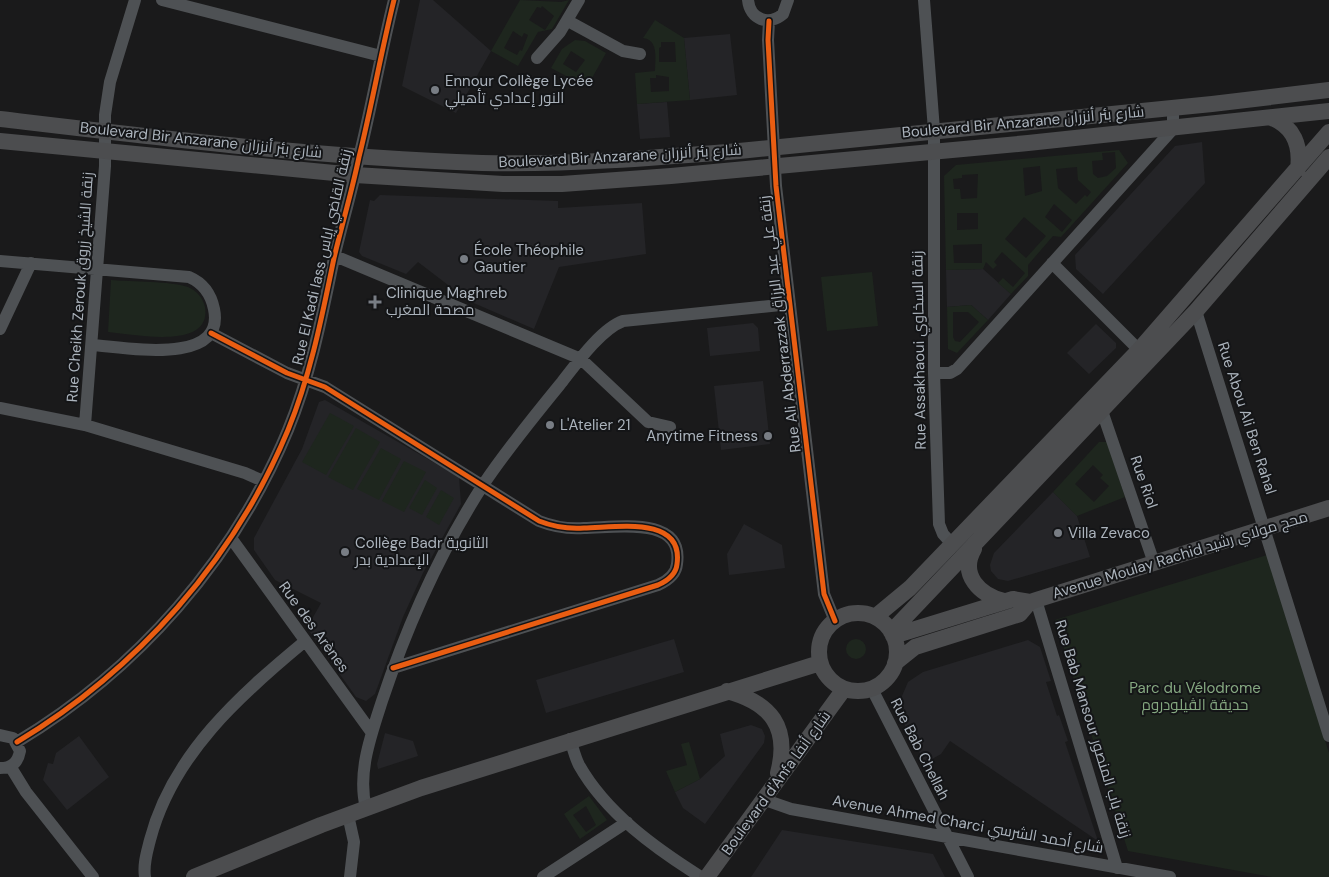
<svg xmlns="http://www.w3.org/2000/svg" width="1329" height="877" viewBox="0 0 1329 877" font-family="'DM Sans',Cairo,sans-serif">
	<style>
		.built { fill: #242427 }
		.green { fill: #1e261e; fill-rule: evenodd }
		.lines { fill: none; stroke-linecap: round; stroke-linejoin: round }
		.minor { stroke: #4e5154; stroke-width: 12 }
		.major { stroke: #4c4d4f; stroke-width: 16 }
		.cycleway-casing { stroke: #141517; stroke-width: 8 }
		.cycleway { stroke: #e95d12; stroke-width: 5 }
		.poi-dot { fill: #787d84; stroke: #141517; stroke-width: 2 }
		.labels { text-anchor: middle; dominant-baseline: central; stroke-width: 4; stroke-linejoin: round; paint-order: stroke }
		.poi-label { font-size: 15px; fill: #abb3bc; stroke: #141517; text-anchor: start }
		.street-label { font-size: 15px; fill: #abb3bc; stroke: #141517 }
		.park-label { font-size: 15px; fill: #85a881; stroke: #141517 }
	</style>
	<rect width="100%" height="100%" fill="#1a1a1b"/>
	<path class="built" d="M420 0H433L491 51 456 113 402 86Z
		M730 34 737 95 690 100 684 38Z
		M667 102 670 137 640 139 637 104Z
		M1202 142 1205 183 1103 294 1076 269 1075 255 1175 146Z
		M380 195 558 201V208L642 203 646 254 559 267 534 329 469 301 418 262 406 274 362 256 359 252 370 200 374 201Z
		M983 269 1011 294 988 320 971 305 947 307 946 270Z
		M753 323 758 328 760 351 710 356 707 328Z
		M1096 324 1116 343V348L1089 374 1067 353Z
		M763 381 770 444 721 450 714 386Z
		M325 400 459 477 461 504 423 573 403 617 375 694 366 701 356 697 307 628 321 603 275 580 254 550V538L302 449 319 402Z
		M1053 492 1077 516 1090 557 1008 581 998 579 991 571 990 565 994 553Z
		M744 524 782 545 785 568 729 575 727 554Z
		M674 639 684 672 546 713 536 680Z
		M1028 640 1040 647 1051 681 1046 682 1057 716 1059 715 1068 741 1065 742 1098 841 950 741 941 754 925 763 903 722 902 696 908 682 923 672Z
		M751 725 762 729 765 736 764 743 705 824 683 808 675 792 700 779 725 756 720 734Z
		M385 733 413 741 418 756 378 769 377 764Z
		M79 736 109 777 67 810 43 780 48 763 53 764 56 753Z
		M782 830 933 854 945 877H751Z"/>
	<path class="green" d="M520 0 561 2 569 0 552 29 538 32 518 66 491 51ZM542 6 554 16 545 30 529 20 537 7 541 8ZM513 31 522 37 524 33 528 35 522 51 520 50 517 55 504 48Z
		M655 20 684 38 690 100 637 104 635 73 655 71C655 59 659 40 643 38ZM661 42H675L676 62H659V48L661 47ZM656 75 669 77V91L651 92 650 78H656Z
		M575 40 585 41 606 53 587 87 551 68 562 49ZM571 51 585 60 576 72 563 64Z
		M1119 150 1128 163 1061 237 1053 236 1028 265V276L1011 294 998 283 1003 278 1013 287 1025 273 1002 252 994 262 997 265 993 269 986 262 983 269 946 270 944 176 956 165ZM1115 152 1116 168 1107 176 1098 178 1093 174 1092 161 1103 160 1102 153ZM1040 166 1042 191 1025 196 1023 168ZM1077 167 1078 180 1091 192 1087 197 1085 195 1076 204 1058 188 1056 169ZM978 174 977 198 961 199 960 189H954L953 179 962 178V175ZM1054 204 1072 220 1062 232 1045 217ZM957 213H978V229L957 230ZM1024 217 1046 236 1026 258 1005 239ZM982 244V263H954L953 245Z
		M872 272 878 326 827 331 821 277Z
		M111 280C132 282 170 281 188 287 197 291 203 298 205 307 212 351 133 334 108 332Z
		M971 305 988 320 957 353 948 349 947 307ZM953 312H968L979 322 960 342 955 341 953 337Z
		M330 413 354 426 326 475 302 462Z
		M356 428 380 442 353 490 328 477Z
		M1099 442H1107L1125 497 1077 516 1053 492ZM1093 465 1103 475 1100 478 1109 486 1094 502 1075 484Z
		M381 448 401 459 379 500 357 489Z
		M404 461 426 472 404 512 382 501Z
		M425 480 437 488 422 515 409 508Z
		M441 490 454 498 439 525 426 517Z
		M1267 555 1329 753V877H1272L1128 851 1055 620Z
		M846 649a10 10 0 1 1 20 0a10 10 0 1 1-20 0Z
		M689 742 700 779 675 792 666 771 687 765 681 744Z
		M589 796 607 820 580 839 564 814ZM586 806 596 825 586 832 573 815Z"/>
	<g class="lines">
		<path class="minor" d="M162 0 381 56
			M748 0C750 20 769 26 783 14L788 0
			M924 0 934 130V373L939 524 943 534 952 544
			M568 21 623 51 640 54
			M769 21 768 40 776 186 824 594 835 621
			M537 58 560 32 579 0
			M335 256 581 359 648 422 670 427
			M0 261 189 277C203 283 211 294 214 309 226 367 123 347 92 345
			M1052 263 1139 350
			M1196 311 1329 736
			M0 329 31 263
			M211 333 287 373 325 387 539 521C554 527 569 529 584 528 613 528 684 514 677 564 676 575 667 581 658 585L393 668
			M934 373H950L957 369 1173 129V108
			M0 408 85 425 245 473 263 481
			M1102 411 1154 563
			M85 425 105 166V115L110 82 135 0
			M231 538 372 733
			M1036 600 1117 868
			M872 689 968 877
			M0 735 13 738 20 751C18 762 12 768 0 768
			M570 739C573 748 575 757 579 765 606 813 655 848 701 877
			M17 742C137 670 234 560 288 430 311 374 322 316 334 258 342 224 352 191 359 157 372 105 381 52 394 0
			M10 766 26 792 93 877
			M762 799 791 809 1170 877
			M366 808C357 773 371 735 382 701 407 626 440 552 483 485 507 449 535 415 562 382 576 364 601 329 623 321L790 304
			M348 815 354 842 350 877
			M145 877C143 864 147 852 150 840 172 755 240 695 304 642
			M543 877 627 822"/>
		<path class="major" d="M1272 118C1294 127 1301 146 1298 169
			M0 119C160 138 321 158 482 163 567 165 653 158 739 151L1212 104 1329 90
			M0 141 355 175 503 184H562L671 176 1028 143 1329 111
			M974 549C959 575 980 595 1004 601
			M819 652a39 39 0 1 1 78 0a39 39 0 1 1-78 0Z
			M875 617 910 588 1139 350 1329 132
			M891 632 1196 311 1329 157
			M893 636 1013 599 1030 602 1036 600 1329 508
			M895 663 915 647 1020 614 1030 602
			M727 691C771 703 790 727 778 773
			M194 877 321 825 421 788 820 663
			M707 877 844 689"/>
		<g class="cycleway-casing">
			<path id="cycleway" d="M769 21 768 40 776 186 824 594 835 621
				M211 333 287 373 325 387 539 521C554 527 569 529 584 528 613 528 684 514 677 564 676 575 667 581 658 585L393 668
				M17 742C137 670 234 560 288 430 311 374 322 316 334 258 342 224 352 191 359 157 372 105 381 52 394 0"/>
		</g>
		<use href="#cycleway" class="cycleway"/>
	</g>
	<g class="poi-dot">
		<circle cx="435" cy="90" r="5"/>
		<circle cx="464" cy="259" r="5"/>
		<path d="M372.5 294.5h5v5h5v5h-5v5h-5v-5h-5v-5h5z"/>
		<circle cx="550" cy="425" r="5"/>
		<circle cx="768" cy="436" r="5"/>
		<circle cx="1058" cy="533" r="5"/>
		<circle cx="345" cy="552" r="5"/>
	</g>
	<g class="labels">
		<g class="poi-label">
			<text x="445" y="81">Ennour Collège Lycée<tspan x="445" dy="17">النور إعدادي تأهيلي</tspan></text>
			<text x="474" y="250">École Théophile<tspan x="474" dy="17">Gautier</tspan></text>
			<text x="386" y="293">Clinique Maghreb<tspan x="386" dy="17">مصحة المغرب</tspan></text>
			<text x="560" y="425">L'Atelier 21</text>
			<text x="758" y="436" text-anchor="end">Anytime Fitness</text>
			<text x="1068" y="533">Villa Zevaco</text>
			<text x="355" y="543">Collège Badr الثانوية<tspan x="355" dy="17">الإعدادية بدر</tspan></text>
		</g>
		<g class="street-label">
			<text transform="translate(1023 122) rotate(-5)">Boulevard Bir Anzarane شارع بئر أنزران</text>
			<text transform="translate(201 140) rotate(6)">Boulevard Bir Anzarane شارع بئر أنزران</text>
			<text transform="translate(620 156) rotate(-3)">Boulevard Bir Anzarane شارع بئر أنزران</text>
			<text transform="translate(322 257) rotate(-77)">Rue El Kadi Iass زنقة القاضي إياس</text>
			<text transform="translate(80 287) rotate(-86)">Rue Cheikh Zerouk زنقة الشيخ زروق</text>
			<text transform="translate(780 324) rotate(-97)">Rue Ali Abderrazzak زنقة علي عبد الرزاق</text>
			<text transform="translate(919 350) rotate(-91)">Rue Assakhaoui زنقة السخاوي</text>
			<text transform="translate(1247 418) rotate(72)">Rue Abou Ali Ben Rahal</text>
			<text transform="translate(1144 482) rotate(71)">Rue Riol</text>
			<text transform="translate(1180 555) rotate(-17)">Avenue Moulay Rachid محج مولاي رشيد</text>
			<text transform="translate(314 627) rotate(54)">Rue des Arènes</text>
			<text transform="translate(1093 729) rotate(73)">Rue Bab Mansour زنقة باب المنصور</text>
			<text transform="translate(920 749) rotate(63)">Rue Bab Chellah</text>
			<text transform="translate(776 783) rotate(-54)">Boulevard d'Anfa شارع أنفا</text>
			<text transform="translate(968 824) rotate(10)">Avenue Ahmed Charci شارع أحمد الشرسي</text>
		</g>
		<g class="park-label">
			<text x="1195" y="688">Parc du Vélodrome<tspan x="1195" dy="17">حديقة الڤيلودروم</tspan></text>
		</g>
	</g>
</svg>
